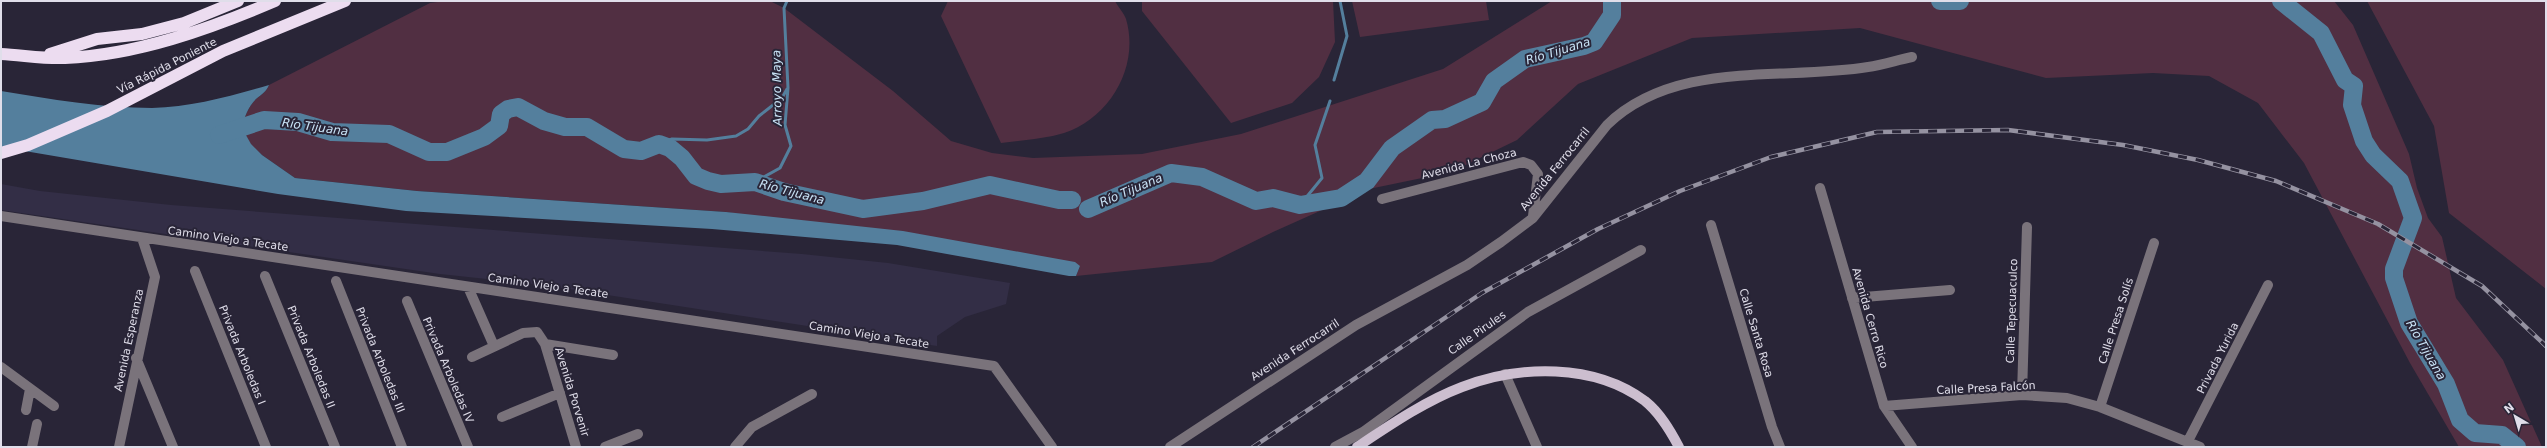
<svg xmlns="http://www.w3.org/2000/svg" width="2547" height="448" viewBox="0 0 2547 448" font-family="'DejaVu Sans',sans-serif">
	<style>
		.built { fill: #332e46 }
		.green { fill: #512f42 }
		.water { fill: #547f9d }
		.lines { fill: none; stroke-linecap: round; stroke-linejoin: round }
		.stream { stroke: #547f9d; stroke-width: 3 }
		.river { stroke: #547f9d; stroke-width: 18 }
		.minor { stroke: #7a737b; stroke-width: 10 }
		.major { stroke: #ccbecf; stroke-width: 10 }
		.highway { stroke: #ecdcf0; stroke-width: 12 }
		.rail-casing { stroke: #9592a1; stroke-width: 4.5 }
		.rail { stroke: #292537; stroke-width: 3; stroke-dasharray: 9; stroke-linecap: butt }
		.labels { text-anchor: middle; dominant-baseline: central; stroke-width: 4; stroke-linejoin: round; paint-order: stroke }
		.street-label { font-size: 11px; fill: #e0deea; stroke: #292537 }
		.water-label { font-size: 12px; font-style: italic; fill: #c9e3f6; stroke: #292537 }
	</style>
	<rect width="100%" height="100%" fill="#292537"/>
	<path class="built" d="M1 184 40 191 171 205 802 254 888 263 1010 283 1006 304 965 317 937 336V346L543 285 440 274 1 210Z"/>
	<path class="green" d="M445 1 772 2 784 8 893 91 951 141 992 153 1033 158 1142 154 1241 134 1443 69 1552 1H2334L2353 25 2409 154 2417 188 2428 218 2442 237 2456 298 2503 360 2542 447H2459L2410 363 2304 163 2258 103 2209 76 2153 73 2046 78 1860 28 1692 38 1578 84 1517 140 1451 172 1369 189 1273 232 1212 262 1076 276 1080 266 726 212 417 191 295 178 262 155 251 145 242 128C244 118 248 107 256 99 262 94 266 92 269 85L430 3Z
		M948 1H1115C1118 7 1124 13 1126 19 1140 66 1110 118 1064 133 1045 139 1022 140 1001 143L941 16Z
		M1142 1H1333L1335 42 1319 77 1292 103 1231 123 1142 11Z
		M1352 1H1486L1489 20 1360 37Z
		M2367 1H2546V289L2449 213 2434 126Z"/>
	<path class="water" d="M269 85C266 92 262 94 256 99 248 107 244 118 242 128L251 144 262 155 295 178 417 191 726 212 903 231 1075 262 1080 266 1076 276H1069L897 245 712 229 406 211 278 194 1 147V91C50 99 102 108 152 108 192 107 231 96 269 85Z"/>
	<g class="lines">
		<path class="stream" d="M1334 80 1347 36 1340 1
			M659 144 672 139 707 140 736 136 748 129 759 116 782 98 787 89
			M755 182 780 168 791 146 785 125 788 88 784 8 787 1
			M1300 205 1322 178 1315 145 1330 101"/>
		<path class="river" d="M1940 1H1960
			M2281 1 2321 33 2345 80 2354 86 2352 105 2364 141 2373 155 2400 181 2413 218 2394 269V278L2409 323 2446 384 2460 420 2475 433 2502 435 2517 447
			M219 135 264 120 298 122 332 132 389 134 429 152H447L484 137 499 126 501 114 508 109 518 107 544 121 565 127H587L624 149 641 151 659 144 670 148 682 158 696 176 708 181 721 184 755 182 784 192 863 209 923 201 990 185 1059 200H1072
			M1088 209 1171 173 1202 177 1256 201 1273 198 1300 205 1341 198 1367 181 1392 148 1432 120 1445 119 1482 102 1494 81 1525 59 1584 46 1594 42 1612 15V1"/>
		<path class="minor" d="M1820 188 1884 406 1912 447
			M1382 199 1523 162 1531 165 1538 174 1533 216
			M1 216 994 366 1052 447
			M1711 225 1772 427 1780 447
			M195 271 266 447
			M265 276 335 447
			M336 281 402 447
			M468 287 494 346
			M1852 298 1950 290
			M407 301 468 447
			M545 344 613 355
			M472 357 523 333 537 332 545 344 576 447
			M136 358 173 447
			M1 367 54 406
			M1505 374 1537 447
			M2022 395 2027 227
			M1884 406 2022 395 2067 398 2100 407 2200 447
			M2100 407 2154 243
			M26 410 30 389
			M502 417 560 393
			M2188 441 2268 285
			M32 447 37 424
			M119 447 155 277 142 238
			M605 447 638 434
			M735 447 752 427 812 394
			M1170 447 1356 325 1467 265 1501 242 1533 218 1607 125C1675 59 1783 81 1868 67 1883 65 1897 60 1912 57
			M1335 447 1363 432 1528 312 1641 250"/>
		<path class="major" d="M1357 447C1390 425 1425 401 1462 387 1519 365 1594 363 1645 401 1660 413 1670 430 1679 447"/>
		<path class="highway" d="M1 54C22 55 44 59 65 58 137 55 209 29 275 1
			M50 54 97 39 142 34 184 23 238 1
			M1 153 28 145 107 111 223 51 345 1"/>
		<g class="rail-casing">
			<path id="rail" d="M1253 447 1482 293 1598 229 1680 191 1771 157 1877 132 2008 130 2123 145 2198 160 2276 181 2378 224 2482 286 2546 346"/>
		</g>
		<use href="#rail" class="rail"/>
	</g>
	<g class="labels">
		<g class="street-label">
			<text transform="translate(167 66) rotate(-27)">Vía Rápida Poniente</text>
			<text transform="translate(1469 164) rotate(-14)">Avenida La Choza</text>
			<text transform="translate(1555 169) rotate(-51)">Avenida Ferrocarril</text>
			<text transform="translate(228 239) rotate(8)">Camino Viejo a Tecate</text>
			<text transform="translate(548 286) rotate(8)">Camino Viejo a Tecate</text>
			<text transform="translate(2012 311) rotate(-88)">Calle Tepecuaculco</text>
			<text transform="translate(1870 318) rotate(74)">Avenida Cerro Rico</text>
			<text transform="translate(2116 321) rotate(-72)">Calle Presa Solís</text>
			<text transform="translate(1477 333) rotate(-35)">Calle Pirules</text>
			<text transform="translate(1756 333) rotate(73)">Calle Santa Rosa</text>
			<text transform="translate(869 335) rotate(9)">Camino Viejo a Tecate</text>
			<text transform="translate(129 340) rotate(-78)">Avenida Esperanza</text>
			<text transform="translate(1295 350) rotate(-33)">Avenida Ferrocarril</text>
			<text transform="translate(242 355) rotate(68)">Privada Arboledas I</text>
			<text transform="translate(311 357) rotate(68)">Privada Arboledas II</text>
			<text transform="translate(2218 358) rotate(-63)">Privada Yurida</text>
			<text transform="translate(380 360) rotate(68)">Privada Arboledas III</text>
			<text transform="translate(448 370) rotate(67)">Privada Arboledas IV</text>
			<text transform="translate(1986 388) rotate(-3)">Calle Presa Falcón</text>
			<text transform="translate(572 392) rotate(73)">Avenida Porvenir</text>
		</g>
		<g class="water-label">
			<text transform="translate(1558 51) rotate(-17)">Río Tijuana</text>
			<text transform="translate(777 88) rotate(-91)">Arroyo Maya</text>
			<text transform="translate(315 127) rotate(8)">Río Tijuana</text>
			<text transform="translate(1131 190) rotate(-23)">Río Tijuana</text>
			<text transform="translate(792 192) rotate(15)">Río Tijuana</text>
			<text transform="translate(2426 350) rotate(60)">Río Tijuana</text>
		</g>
	</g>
	<rect width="2547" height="448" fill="none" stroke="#e0deea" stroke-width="4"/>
	<g transform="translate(2515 416) rotate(322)" stroke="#292537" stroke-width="3" paint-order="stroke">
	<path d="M0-3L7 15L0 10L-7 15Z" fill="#e0deea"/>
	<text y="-6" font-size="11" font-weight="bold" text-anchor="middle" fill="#e0deea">N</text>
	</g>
</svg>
